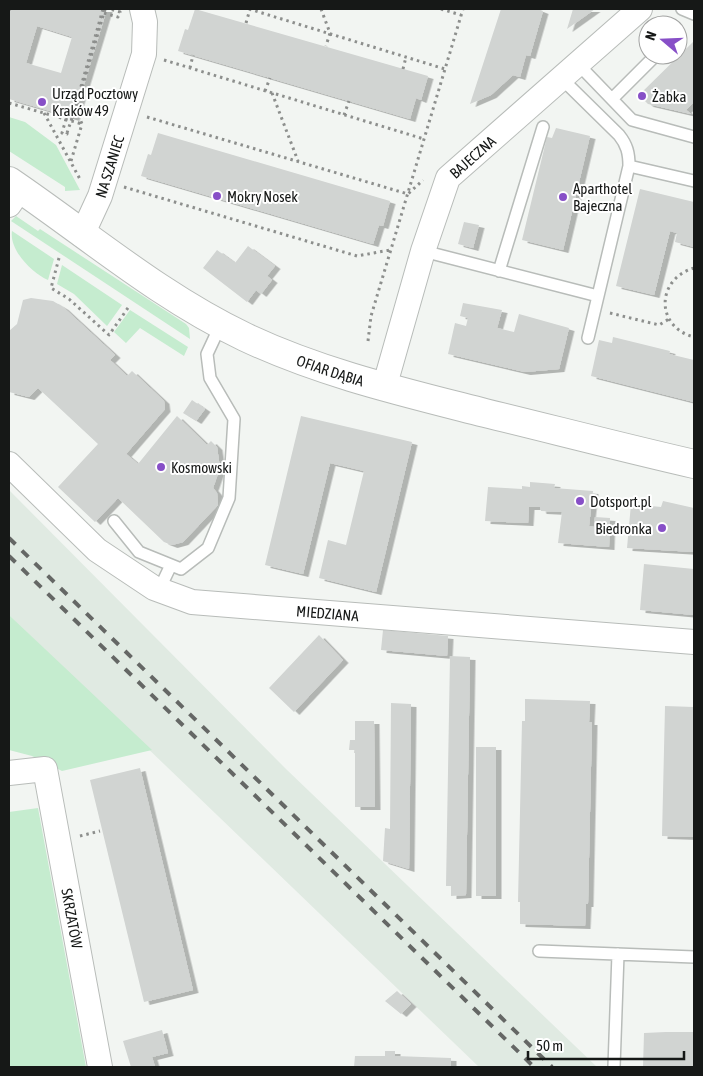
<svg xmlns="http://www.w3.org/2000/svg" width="703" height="1076" viewBox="0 0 703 1076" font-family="'Asap Condensed',sans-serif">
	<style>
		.built { fill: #e0eae2 }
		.green { fill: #c5eccf }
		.building { fill: #d1d4d2; fill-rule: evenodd; filter: url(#shadow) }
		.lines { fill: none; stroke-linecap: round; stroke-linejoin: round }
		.lane-casing { stroke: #b8bcb9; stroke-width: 14 }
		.street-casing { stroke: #b8bcb9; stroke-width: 26 }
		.secondary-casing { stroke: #b8bcb9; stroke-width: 30 }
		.path { stroke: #8d8f8d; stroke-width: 3; stroke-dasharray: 2.5 4; stroke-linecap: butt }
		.lane { stroke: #fff; stroke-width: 11 }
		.street { stroke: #fff; stroke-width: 24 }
		.secondary { stroke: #fff; stroke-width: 28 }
		.rail { stroke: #656765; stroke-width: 4; stroke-dasharray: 9 9; stroke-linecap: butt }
		.path-bridge { stroke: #8d8f8d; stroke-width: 3; stroke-dasharray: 2.5 4; stroke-linecap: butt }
		.poi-dot { fill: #874fc7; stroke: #fff; stroke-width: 2 }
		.labels { text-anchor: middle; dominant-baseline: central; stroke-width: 4; stroke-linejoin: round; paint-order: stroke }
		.poi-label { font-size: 15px; fill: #161817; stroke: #fff; text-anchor: start }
		.street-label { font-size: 15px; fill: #161817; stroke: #fff }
	</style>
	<defs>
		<filter id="shadow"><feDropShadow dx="5.5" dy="3" stdDeviation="0" flood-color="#0004"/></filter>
	</defs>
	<rect width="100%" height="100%" fill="#f2f5f2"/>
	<path class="built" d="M9 490 286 769 597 1067H479L9 615Z"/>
	<path class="green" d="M9 117 25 122 56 145 80 190 65 191V187L9 151Z
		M16 216 38 231 40 229 186 324 189 328 190 339 11 221Z
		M12 231 54 259 48 280C32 273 9 250 12 231Z
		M62 265 122 305 107 326 74 294 57 284Z
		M130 310 188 347 184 356 140 328 126 343 114 332Z
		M9 615 152 750 62 771 32 756 9 750Z
		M38 808 86 1067H9V812Z"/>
	<path class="building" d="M9 9H107L74 118 9 99ZM37 26 72 37 61 73 26 63Z
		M195 9 428 76 421 100 416 98 410 119 178 51 185 29 188 30Z
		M501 9H538L543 11 530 56 526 55 520 77 513 75 491 95 470 104Z
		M573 9H595L567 29Z
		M694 41V102L686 110 691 114 648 104 639 95Z
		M556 128 590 136 563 250 522 240 547 137 552 138Z
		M158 133 390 201 383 226 379 225 373 244 141 176 148 154 151 155Z
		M640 189 694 202V247L675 242 677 233 670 231 654 295 616 286Z
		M464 222 479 225 473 248 458 244Z
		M248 246 275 266 267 276 272 280 261 294 256 290 247 302 203 268 217 250 235 263Z
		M31 298 53 301 63 307 115 355 110 360 127 376 132 371 164 401 165 409 126 454 138 464 177 416 207 445 211 441 217 447 220 468 213 488 217 493 218 505 183 542 172 545 164 542 118 498 95 522 58 487 98 444 38 388 29 397 9 392V331L17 324 23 300Z
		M463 303 502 310 497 328 514 332 519 314 569 328 559 369 525 372 448 354 455 323 466 326 468 318 460 316Z
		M613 337 670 351 669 354 694 360V402L591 376 599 340 612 343Z
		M192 400 205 409 196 421 183 413Z
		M301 416 412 442 376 592 319 578 328 540 346 545 364 471 330 463 303 574 265 565Z
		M530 482 555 484 554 488 593 491 589 526 594 527 595 517 610 518 609 547 558 543 562 512 541 511 540 507H529L528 523 485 521 488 487 522 489V486L530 487Z
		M663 501 694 508V552L627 548 631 504 661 507Z
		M644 564 694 569V615L640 610Z
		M383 630 448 636 447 656 381 650Z
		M319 635 343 660 294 712 269 688Z
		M450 656 470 657 466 895 451 896V886H446Z
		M525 699 590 701 589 722H592L588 904H586L585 926 520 924V902H518L522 721H525Z
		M391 703 411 704 409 869 383 861 385 828 390 829Z
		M665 706 694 707V837L662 836Z
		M355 721H374L375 807H355V750H349L350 740H355Z
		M476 747H496V896H476Z
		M140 768 193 990 144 1002 90 780Z
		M397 991 411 1004 401 1014 385 1001Z
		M162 1030 168 1053 152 1057 155 1067H131L123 1041Z
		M666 1032H694V1067H643L644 1033Z
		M385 1051H395V1056L451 1058V1067H354L355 1056H385Z"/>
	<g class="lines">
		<g class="lane-casing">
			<path id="lane" d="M682 9 694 14
				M577 63 632 120 694 137
				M561 78 619 135C627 145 629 153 629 166L588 338
				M612 99 656 55
				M629 166 694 181
				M423 251 598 296
				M499 271 543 127
				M114 521 139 552 181 569 208 548 229 498 234 419 210 378 207 354 221 324
				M159 590 171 565
				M539 951 694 957
				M614 1067 618 954"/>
		</g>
		<g class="street-casing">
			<g id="street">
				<path d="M9 205 20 189"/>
				<path id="s1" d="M82 235 100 196 144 54 145 22 142 9"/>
				<path id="s2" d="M384 388 423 251 448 178 640 9"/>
				<path id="s3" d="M9 464 97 550 154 588 192 602 694 642"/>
				<path id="s4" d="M9 773 45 769 100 1067"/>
			</g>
		</g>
		<g class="secondary-casing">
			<g id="secondary">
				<path id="s5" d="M9 181C87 234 159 296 245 337 321 373 403 392 485 413 555 430 624 448 694 464"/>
			</g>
		</g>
		<path class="path" d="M249 9 445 69
			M321 9 330 33 326 46
			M441 9 461 15
			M9 11V9
			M104 13 118 17 120 12 110 9
			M246 23 250 9
			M164 60 424 139
			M190 68 193 55
			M403 69 406 57
			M265 91 270 78
			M272 93 298 161
			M9 103 82 124
			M44 113 81 181
			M344 115 349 101
			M147 117 408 194 423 180
			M72 118 103 9
			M66 119 62 133 67 134V133
			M71 161 82 124 76 109 105 9
			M124 187 357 256 390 250
			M59 258 51 288 69 299 109 335 130 305
			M694 268C656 279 655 327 694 337
			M610 313 659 325 669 319
			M368 341 371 316 463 9
			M80 836 100 831"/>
		<use href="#lane" class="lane"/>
		<use href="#street" class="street"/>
		<use href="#secondary" class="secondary"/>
		<path class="rail" d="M9 538 552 1067
			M9 556 534 1067"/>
		<path class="path-bridge" d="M67 133 72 118"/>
	</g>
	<g class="poi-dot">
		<circle cx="642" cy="96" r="5"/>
		<circle cx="42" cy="102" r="5"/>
		<circle cx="217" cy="196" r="5"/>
		<circle cx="563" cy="197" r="5"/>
		<circle cx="161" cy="467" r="5"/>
		<circle cx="580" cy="501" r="5"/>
		<circle cx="662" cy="528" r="5"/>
	</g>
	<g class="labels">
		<g class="poi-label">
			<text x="52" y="93">Urząd Pocztowy<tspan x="52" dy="17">Kraków 49</tspan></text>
			<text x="652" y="96">Żabka</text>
			<text x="573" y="188">Aparthotel<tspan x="573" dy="17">Bajeczna</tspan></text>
			<text x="227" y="196">Mokry Nosek</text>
			<text x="171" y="467">Kosmowski</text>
			<text x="590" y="501">Dotsport.pl</text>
			<text x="652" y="528" text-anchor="end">Biedronka</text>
		</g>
		<g class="street-label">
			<text stroke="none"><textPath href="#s2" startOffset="252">BAJECZNA</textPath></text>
			<text stroke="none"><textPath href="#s1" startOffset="74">NA SZANIEC</textPath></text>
			<text stroke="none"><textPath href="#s5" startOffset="375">OFIAR DĄBIA</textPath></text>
			<text stroke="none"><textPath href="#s3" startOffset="368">MIEDZIANA</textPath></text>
			<text stroke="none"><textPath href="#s4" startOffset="188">SKRZATÓW</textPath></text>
		</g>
	</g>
	<rect width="703" height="1076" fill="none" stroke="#161817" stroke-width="20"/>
	<g transform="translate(663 40) rotate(289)"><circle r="24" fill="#ffffff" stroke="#a2a3a2"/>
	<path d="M0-4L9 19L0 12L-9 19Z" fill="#874fc7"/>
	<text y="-8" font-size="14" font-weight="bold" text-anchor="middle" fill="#161817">N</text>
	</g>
	<path d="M528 1051v8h156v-8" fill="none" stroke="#161817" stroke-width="2.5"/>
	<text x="536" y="1051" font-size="15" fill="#161817" stroke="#ffffff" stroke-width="4" paint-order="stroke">50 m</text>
</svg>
